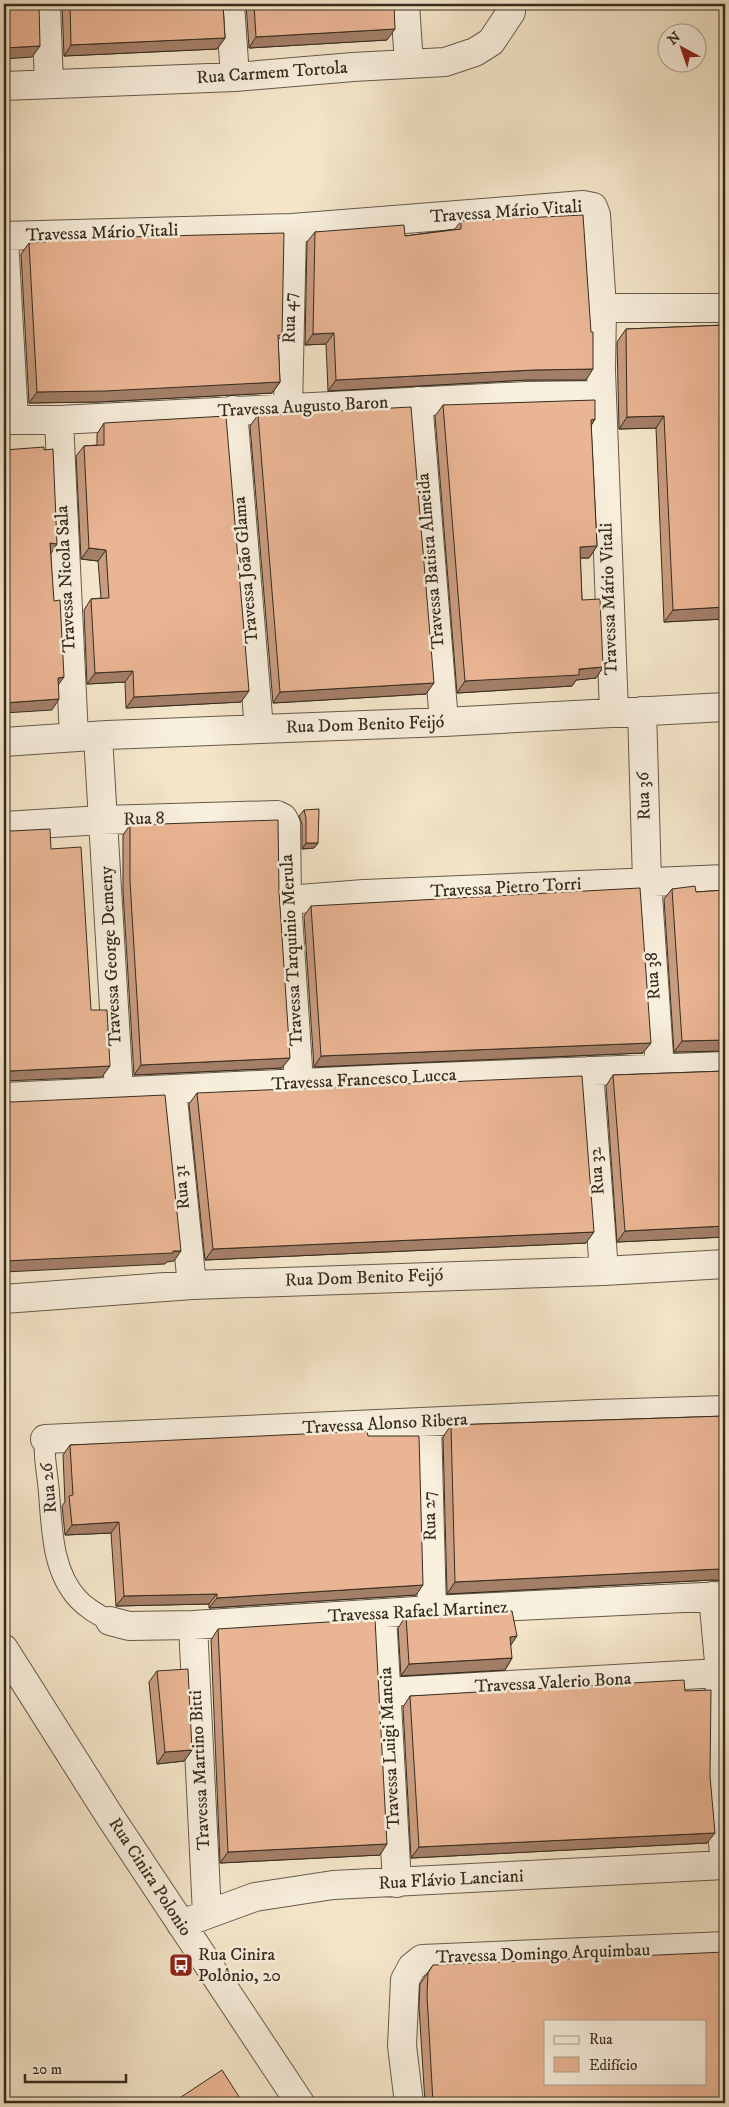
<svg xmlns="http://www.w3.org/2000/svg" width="729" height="2107" viewBox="0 0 729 2107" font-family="'IM FELL DW Pica',serif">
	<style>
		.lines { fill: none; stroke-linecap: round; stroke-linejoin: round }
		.service-casing { stroke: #665a4a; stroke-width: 22 }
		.minor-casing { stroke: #665a4a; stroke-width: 30 }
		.service { stroke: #f8efdd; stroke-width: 20 }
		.minor { stroke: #f8efdd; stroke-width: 28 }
		.wall { fill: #c99c7f; stroke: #362c1f }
		.shaded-wall { fill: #a47f68; stroke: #362c1f }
		.building { fill: #eab594; stroke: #362c1f; fill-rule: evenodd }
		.labels { text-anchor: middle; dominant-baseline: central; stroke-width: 5; stroke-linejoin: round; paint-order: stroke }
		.street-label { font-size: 18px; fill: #362c1f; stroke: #f8efdd }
		.poi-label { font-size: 18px; fill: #362c1f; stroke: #f8efdd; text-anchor: start }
	</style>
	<rect width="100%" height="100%" fill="#f5e6ca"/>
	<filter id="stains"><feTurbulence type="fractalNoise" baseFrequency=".004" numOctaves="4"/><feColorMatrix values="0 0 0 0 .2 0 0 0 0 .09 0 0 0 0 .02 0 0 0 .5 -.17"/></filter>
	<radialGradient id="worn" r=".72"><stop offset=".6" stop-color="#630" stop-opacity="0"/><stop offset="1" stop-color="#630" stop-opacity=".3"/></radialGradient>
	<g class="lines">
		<g class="service-casing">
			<path id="service" d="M45 1439C43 1456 48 1476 49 1493 52 1529 52 1571 78 1599 87 1609 99 1615 110 1621"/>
		</g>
		<g class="minor-casing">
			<path id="minor" d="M46 4 49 84
				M230 4 235 77
				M405 4 409 64
				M4 86 235 77 353 67 445 62 475 52 491 42 511 12V4
				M4 236 292 228 583 205 593 207 596 215 602 308 601 371 614 712
				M4 238 14 419
				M602 308H725
				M418 401 444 722
				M288 408 292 228
				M233 410 259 729
				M4 420H59L527 396 602 395
				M59 420 74 737
				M642 711 647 881 660 1070
				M98 736 119 1092
				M4 742 107 735 444 722 725 707
				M4 826 102 820 277 815 283 818 286 824 287 900 299 1083
				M287 900 364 894 725 879
				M589 1071 604 1271
				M172 1089 192 1285
				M4 1097 385 1079 725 1066
				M4 1299 192 1285 604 1271 725 1264
				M427 1422 432 1610
				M45 1439 598 1414 725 1410
				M713 1596 720 1673 718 1787 725 1865
				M382 1614 397 1883
				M110 1621 129 1626 193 1625 432 1610 725 1596
				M193 1625 207 1914
				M4 1649 109 1815 300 2103
				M387 1692 720 1673
				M181 1924 255 1897 333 1885 725 1865
				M409 2103 402 2046 405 1980 412 1967 422 1959 725 1946"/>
		</g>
		<use href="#service" class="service"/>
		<use href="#minor" class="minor"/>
	</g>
	<path class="wall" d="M62 4H223L225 38 217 49 64 56Z
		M246 4H394L387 40 249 48Z
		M461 221 586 380H527L328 391 326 344 305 345 307 242 315 232 405 236 455 229Z
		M47 239 282 335 278 340 280 382 272 393 97 402 29 403 21 254 29 243 44 242Z
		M725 325V619L664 622 656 428 619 429 617 342 626 329Z
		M443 405 595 419 591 425 597 546 589 558H580L582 600 603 667 596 678 576 680 572 686 457 693 435 416Z
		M258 415 426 694 273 703 250 426Z
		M104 423 241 702 126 708 125 682 87 684 84 610 91 599 101 598 98 561 81 559 76 456 84 446 97 445V434Z
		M304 810 318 843 314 848 302 849V824L299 816Z
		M130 825 279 891 282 1068 134 1075 123 891V835Z
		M672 889 696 892 725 890V1051L674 1052 664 899Z
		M311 906 643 1053 314 1067 304 916Z
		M725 1071V1237L617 1242 606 1086 613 1075Z
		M197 1093 586 1243 205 1260 189 1104Z
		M725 1416V1581L712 1580 447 1594 443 1437 451 1425Z
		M368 1436 416 1595 209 1608V1604L116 1606 111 1533 65 1535 62 1506 65 1502 63 1455 70 1445Z
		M406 1616 512 1658 505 1670 401 1676 398 1628Z
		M218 1629 380 1855 220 1863 211 1640Z
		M157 1671 192 1750 184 1761 157 1764 149 1682Z
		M685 1691 707 1843 411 1858 403 1707 410 1696Z
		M433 1965 725 2103H425L419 2006 420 1984Z"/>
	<path class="shaded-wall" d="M395 29 387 40 249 48 256 37Z
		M225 38 217 49 64 56 71 45Z
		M40 46 32 57 4 59V48Z
		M334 333 326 344 305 345 313 334Z
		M593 369 586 380H527L328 391 336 380 534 370Z
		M280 382 272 393 97 402 29 403 37 392Z
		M664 416 656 428 619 429 627 417Z
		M595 419 588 431 591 420Z
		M50 543 57 544 50 555Z
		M597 546 589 558H572L580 547Z
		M89 548 106 550 98 561 81 559Z
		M725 607V619L664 622 673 610Z
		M603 667 596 678 576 680 572 686 457 693 465 681Z
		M133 671 125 682 87 684 95 673Z
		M64 677 56 688 58 678Z
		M434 683 426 694 273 703 280 692Z
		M249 691 241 702 126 708 134 697Z
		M59 699 52 710 4 713V703Z
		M306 843H318L314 848 302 849Z
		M725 1040V1051L674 1052 682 1041Z
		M651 1043 643 1053 314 1067 321 1056Z
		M290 1058 282 1068 134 1075 141 1065Z
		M110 1066 102 1077 4 1081V1073L10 1071Z
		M725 1226V1237L617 1242 625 1231Z
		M594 1232 586 1243 205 1260 213 1249Z
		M181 1251 174 1261 167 1262 165 1264 4 1272V1261Z
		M119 1522 111 1533 65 1535 72 1525Z
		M720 1569 725 1570V1581L712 1580 447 1594 455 1582Z
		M423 1585 416 1595 209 1608 217 1598Z
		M217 1594 209 1604 116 1606 124 1596Z
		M517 1636 509 1648 510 1637Z
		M512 1658 505 1670 401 1676 409 1664Z
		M192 1750 184 1761 157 1764 165 1752Z
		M715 1833 707 1843 411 1858 419 1847Z
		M387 1844 380 1855 220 1863 228 1852Z"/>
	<path class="building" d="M4 4H39L40 46 4 48Z
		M70 4H223L225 38 71 45Z
		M254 4H394L395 29 256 37Z
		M583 215 591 332H593V369L534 370 336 380 334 333 313 334 315 232 404 225 405 236 461 229V221Z
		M284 233 282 335H278L280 382 105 391 37 392 29 243 46 242 47 239Z
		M725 325V607L673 610 664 416 627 417 626 329Z
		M4 366 5 393H4Z
		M595 400V419L591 420 597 546 580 547 582 600 600 599 603 667 579 669V675L465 681 443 405Z
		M411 407 434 683 280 692 258 415Z
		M226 416 249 691 134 697 133 671 95 673 91 599 109 598 106 550 89 548 84 446 104 445V423Z
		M44 447V450L53 449 57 544 50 543 54 601 60 600 64 677 58 678 59 699 4 703V450Z
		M319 809 318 843H306V818L304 810Z
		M278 820 279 891 290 1058 141 1065 130 881V825Z
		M4 829 12 831 50 829 51 849 81 847 91 1010H107L110 1066 10 1071 4 1073Z
		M695 886 696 892 725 890V1040L682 1041 672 889Z
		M640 888 651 1043 321 1056 311 906Z
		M725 1071V1226L625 1231 613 1075Z
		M582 1076 594 1232 213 1249 197 1093Z
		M165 1095 181 1251H173V1253L4 1261V1100L12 1102Z
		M725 1416V1570L720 1569 455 1582 451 1425Z
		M367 1431 368 1436H419L423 1585 217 1598V1594L124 1596 119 1522 72 1525 69 1496 73 1495 70 1445Z
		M512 1611 517 1636 510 1637 512 1658 409 1664 406 1616Z
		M375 1619 387 1844 228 1852 218 1629Z
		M188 1669 192 1750 165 1752 157 1671Z
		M684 1680 685 1691 711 1690 710 1776 715 1833 419 1847 410 1696Z
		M725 1952V2103H433L427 1995 428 1973 433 1965ZM545 2021H705V2083H545Z
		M222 2070 243 2103H172Z"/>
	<defs>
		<g id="bus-square" transform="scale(1.25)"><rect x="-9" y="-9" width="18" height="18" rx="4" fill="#8f2418" stroke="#f8efdd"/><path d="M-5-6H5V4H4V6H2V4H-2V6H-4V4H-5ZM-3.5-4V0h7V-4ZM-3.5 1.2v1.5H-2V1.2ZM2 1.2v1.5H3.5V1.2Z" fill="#fff"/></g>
	</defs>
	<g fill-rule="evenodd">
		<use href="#bus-square" x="181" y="1965"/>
	</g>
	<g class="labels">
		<g class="street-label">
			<text transform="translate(272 73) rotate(-4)">Rua Carmem Tortola</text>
			<text transform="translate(506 212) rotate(-4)">Travessa Mário Vitali</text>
			<text transform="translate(102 233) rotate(-2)">Travessa Mário Vitali</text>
			<text transform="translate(290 318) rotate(-89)">Rua 47</text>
			<text transform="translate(303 407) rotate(-3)">Travessa Augusto Baron</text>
			<text transform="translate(431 561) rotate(-95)">Travessa Batista Almeida</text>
			<text transform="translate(246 570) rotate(-95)">Travessa João Glama</text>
			<text transform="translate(66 579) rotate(-93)">Travessa Nicola Sala</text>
			<text transform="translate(609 599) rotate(-92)">Travessa Mário Vitali</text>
			<text transform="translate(365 725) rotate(-2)">Rua Dom Benito Feijó</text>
			<text transform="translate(644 796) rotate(-92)">Rua 36</text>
			<text transform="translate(144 819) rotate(-2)">Rua 8</text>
			<text transform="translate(506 888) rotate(-3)">Travessa Pietro Torri</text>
			<text transform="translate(292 950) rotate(-93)">Travessa Tarquinio Merula</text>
			<text transform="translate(111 956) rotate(-93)">Travessa George Demeny</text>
			<text transform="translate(653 976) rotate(-94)">Rua 38</text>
			<text transform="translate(364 1080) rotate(-3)">Travessa Francesco Lucca</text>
			<text transform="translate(597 1171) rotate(-94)">Rua 32</text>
			<text transform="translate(182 1187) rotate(-96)">Rua 31</text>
			<text transform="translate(364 1278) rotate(-2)">Rua Dom Benito Feijó</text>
			<text transform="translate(385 1424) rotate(-3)">Travessa Alonso Ribera</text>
			<text transform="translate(49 1488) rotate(-95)">Rua 26</text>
			<text transform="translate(430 1516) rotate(-92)">Rua 27</text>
			<text transform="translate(418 1612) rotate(-3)">Travessa Rafael Martinez</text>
			<text transform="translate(553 1683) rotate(-3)">Travessa Valerio Bona</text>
			<text transform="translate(390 1748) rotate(-93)">Travessa Luigi Mancia</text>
			<text transform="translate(200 1770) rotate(-93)">Travessa Martino Bitti</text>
			<text transform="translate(150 1877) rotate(57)">Rua Cinira Polonio</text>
			<text transform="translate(451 1880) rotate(-3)">Rua Flávio Lanciani</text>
			<text transform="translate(543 1954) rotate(-2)">Travessa Domingo Arquimbau</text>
		</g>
		<g class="poi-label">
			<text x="198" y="1955">Rua Cinira<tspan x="198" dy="21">Polônio, 20</tspan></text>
		</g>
	</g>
	<rect width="729" height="2107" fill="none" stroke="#f5e6ca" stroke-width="20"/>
	<rect x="5" y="5" width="719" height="2097" fill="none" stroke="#362c1f" stroke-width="2.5"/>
	<rect x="10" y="10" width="709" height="2087" fill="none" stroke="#362c1f"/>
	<rect x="544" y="2020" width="162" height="65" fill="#f8efdd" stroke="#aaa191"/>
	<rect x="554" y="2036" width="25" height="8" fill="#f8efdd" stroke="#aaa191"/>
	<text x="589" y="2044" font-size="15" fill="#362c1f">Rua</text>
	<rect x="554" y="2057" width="25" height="15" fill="#eab594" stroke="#aaa191"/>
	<text x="589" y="2070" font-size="15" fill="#362c1f">Edifício</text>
	<g transform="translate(682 48) rotate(320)"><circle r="24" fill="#f8efdd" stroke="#aaa191"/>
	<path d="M0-4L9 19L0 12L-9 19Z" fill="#8f2418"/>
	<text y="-8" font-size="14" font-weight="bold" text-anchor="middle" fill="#362c1f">N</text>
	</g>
	<path d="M25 2074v8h101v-8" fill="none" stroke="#362c1f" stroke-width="2.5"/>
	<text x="32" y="2074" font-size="15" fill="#362c1f" stroke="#f8efdd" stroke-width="4" paint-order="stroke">20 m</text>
	<rect width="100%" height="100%" filter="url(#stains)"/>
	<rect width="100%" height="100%" fill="url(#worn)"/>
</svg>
